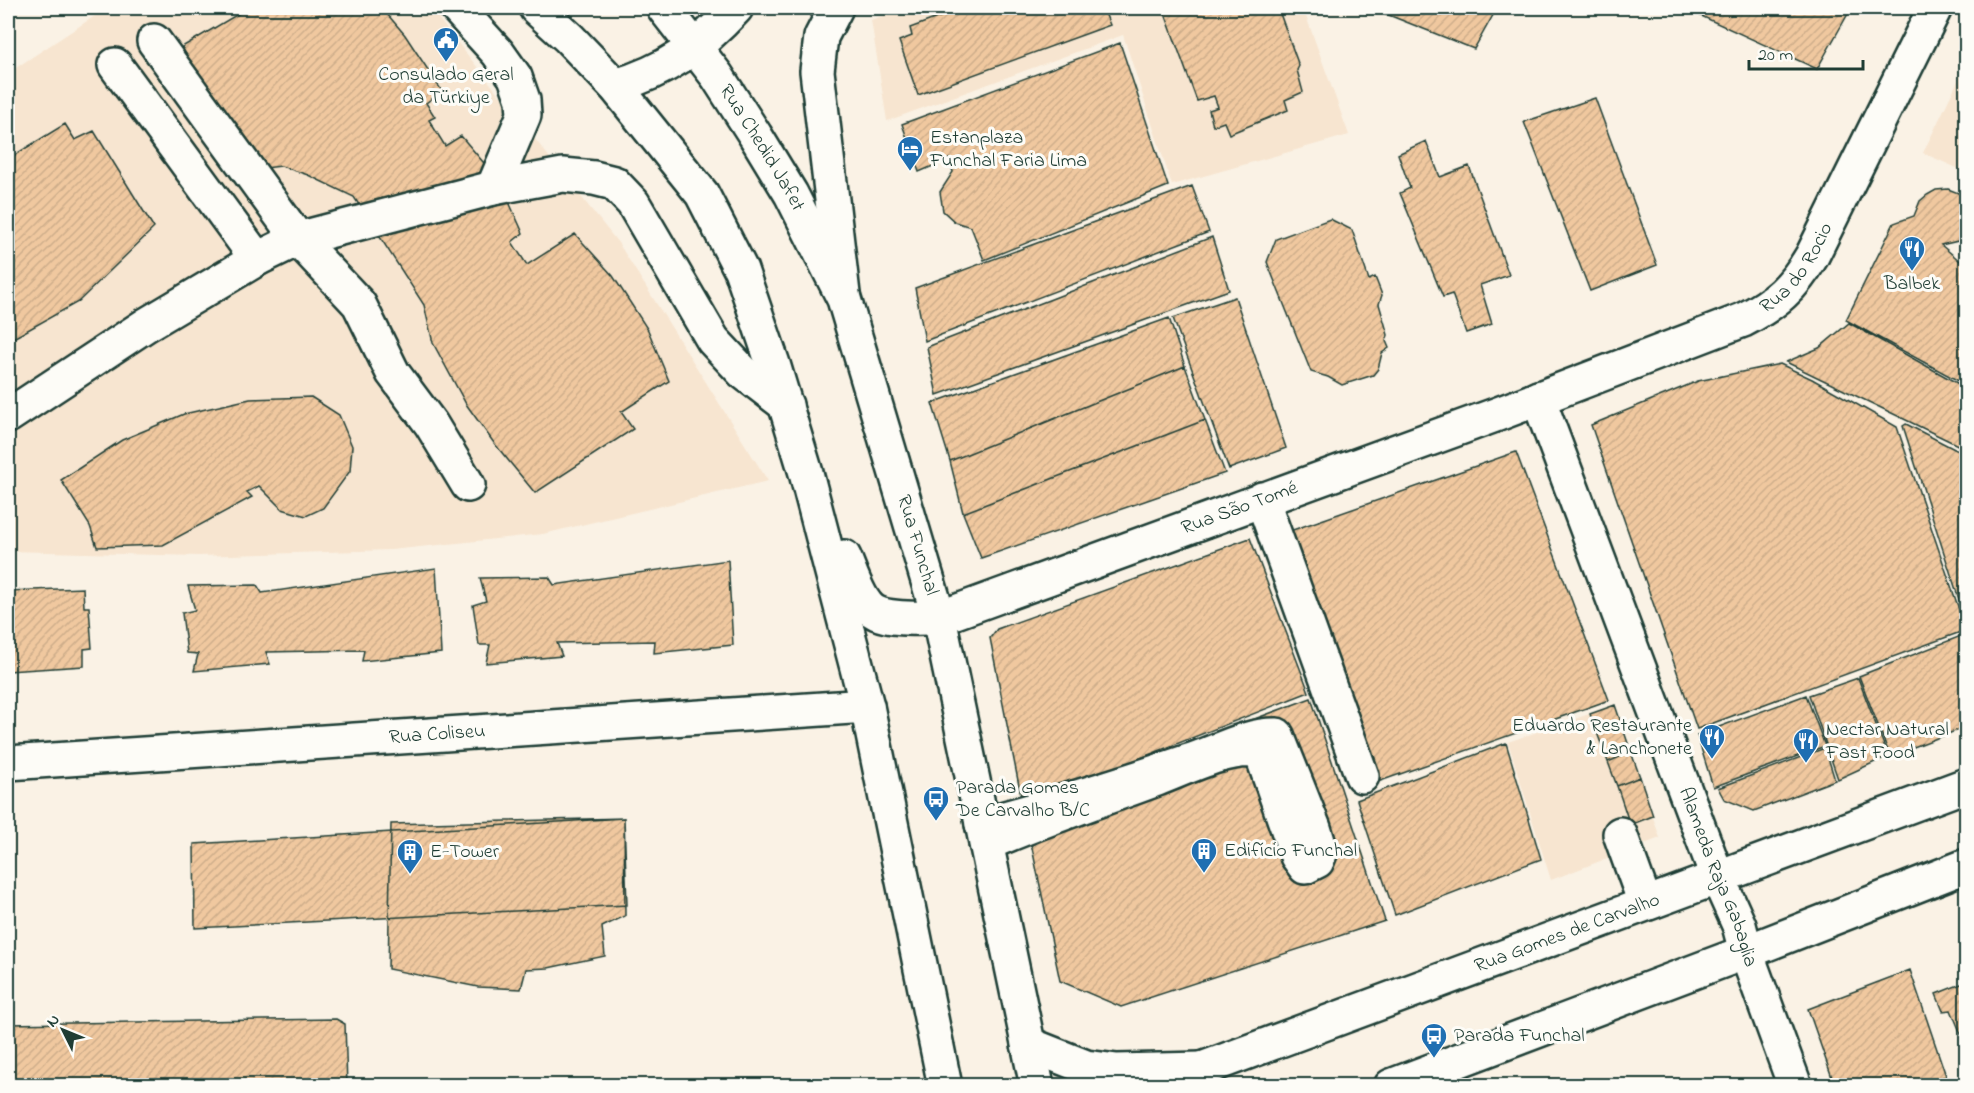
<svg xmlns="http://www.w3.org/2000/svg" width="1974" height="1093" viewBox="0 0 1974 1093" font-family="'Indie Flower',sans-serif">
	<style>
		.built { fill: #f7e5d0; fill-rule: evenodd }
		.building { fill: url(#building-hatch); stroke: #1f3d34; stroke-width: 1.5 }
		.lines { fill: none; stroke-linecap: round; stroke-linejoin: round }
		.minor-casing { stroke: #1f3d34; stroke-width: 38 }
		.major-casing { stroke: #1f3d34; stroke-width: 38 }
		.minor { stroke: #fdfcf7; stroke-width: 33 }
		.major { stroke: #fdfcf7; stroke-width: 33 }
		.labels { text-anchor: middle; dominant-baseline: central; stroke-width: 6; stroke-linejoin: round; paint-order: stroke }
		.poi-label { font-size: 20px; fill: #1f3d34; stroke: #fdfcf7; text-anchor: start }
		.street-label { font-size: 20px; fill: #1f3d34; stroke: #fdfcf7 }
	</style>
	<defs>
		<pattern id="building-hatch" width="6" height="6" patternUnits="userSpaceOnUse" patternTransform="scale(1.5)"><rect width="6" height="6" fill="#f0c89f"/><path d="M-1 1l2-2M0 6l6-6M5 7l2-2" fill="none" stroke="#cdad8a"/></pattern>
	</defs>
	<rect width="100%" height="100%" fill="#faf2e5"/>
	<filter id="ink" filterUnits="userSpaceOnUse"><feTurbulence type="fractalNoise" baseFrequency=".0167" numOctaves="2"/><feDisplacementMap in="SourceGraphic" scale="12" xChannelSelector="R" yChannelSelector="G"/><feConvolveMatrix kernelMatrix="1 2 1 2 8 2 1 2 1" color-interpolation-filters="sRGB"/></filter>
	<g filter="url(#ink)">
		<path class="built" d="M107 8H248L182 47 193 67 281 166 308 175 354 197 424 306 433 343 466 404 494 443 536 493 632 430 621 412 669 380 648 330 574 235 527 265 512 242 500 182 461 136 445 146 429 120 434 116 426 103 442 91 405 35 382 8H430L619 244 768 481 543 534 391 550 199 556 8 551V340L17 336 78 302 154 228 94 131 75 140 64 124 8 159V73ZM250 399 350 471 323 508 306 516 259 486 247 492 252 498 163 545 97 547 90 526 62 480 122 440 184 414Z
			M904 8H964L910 28 912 36 900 41 1109 24 1103 8H1163L1197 100 1214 96 1218 107 1209 110 1214 126 1224 122 1288 110 1285 100 1299 66 1278 8H1303L1349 135 1172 185 1123 35 887 121 871 20Z
			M1966 64V172L1923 153Z
			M1615 705 1660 838 1551 880 1508 742Z"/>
		<path class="building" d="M248 8H382L405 35 442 91 426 103 435 117 429 120 445 146 461 136 500 182 523 233 512 242 527 265 575 234 613 276 648 330 669 381 621 412 633 429 535 493 494 443 466 404 433 343 424 305 354 197 308 175 281 166 234 172 193 67 182 47Z
			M964 8H1103L1110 25 918 95 899 41 912 36 910 28Z
			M1163 8H1278L1299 66 1297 70 1303 92 1285 100 1288 110 1229 134 1224 122 1213 126 1209 110 1218 107 1214 96 1197 101Z
			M1371 8H1497L1474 49Z
			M1684 8H1838L1849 12 1817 69Z
			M1120 43 1168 186 984 260 971 227 955 222 943 211 940 192 953 172 949 159 919 172 902 124Z
			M1595 98 1657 265 1590 291 1524 122Z
			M65 124 75 140 94 131 154 228 78 302 17 336 8 340V159Z
			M1426 141 1440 177 1469 166 1509 275 1480 285 1492 324 1466 333 1452 294 1443 297 1400 193 1410 188 1398 154Z
			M1192 186 1209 232 925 341 915 288Z
			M1948 189 1961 194 1966 201V231L1958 241 1941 245 1966 266V385L1846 320 1894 223 1914 216 1920 201 1927 195 1936 190Z
			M1330 219 1352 230 1369 280 1375 277 1382 295 1379 304 1388 335 1386 341 1389 348 1382 353 1378 369 1373 375 1342 385 1328 377 1311 372 1267 262 1276 239Z
			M1212 237 1229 290 937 395 927 347Z
			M1235 297 1286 448 1229 469 1173 318Z
			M1169 318 1185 366 950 461 932 403Z
			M1849 323 1966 388V449L1786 362 1819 348Z
			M1780 364 1812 379 1897 427 1966 630 1697 729 1591 425 1698 381Z
			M1185 366 1205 420 963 513 950 461Z
			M311 397 339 415 352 446 350 471 323 508 306 516 282 509 259 486 247 492 252 497 163 545 97 547 90 526 61 480 122 440 184 414 250 399Z
			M1205 420 1225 473 981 558 963 513Z
			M1906 424 1966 455V621L1903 426Z
			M1516 452 1609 700 1355 790 1264 540Z
			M1250 538 1309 692 1056 791 1022 801 990 638 997 629Z
			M728 560 733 645 654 653 655 641 557 643 562 656 486 663 490 645H479L473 605 486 601 480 578 549 577 554 585Z
			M436 568 441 653 362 661 364 650 266 652 270 664 194 671 198 654 187 653 182 613 195 610 188 586 257 585 262 593Z
			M83 588 84 607H89L92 648 84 649V666L8 671V591Z
			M1966 634V727L1890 756 1859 676Z
			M1858 678 1888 756 1838 779 1809 695Z
			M1806 695 1825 746 1713 787 1697 735Z
			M1311 698 1385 921 1121 1007 1060 981 1023 805Z
			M1615 705 1631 752 1608 762 1590 714Z
			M1506 743 1541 859 1395 915 1357 800Z
			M1825 748 1835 780 1754 811 1724 799 1718 788Z
			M1631 752 1640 777 1617 786 1608 762Z
			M1640 777 1653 816 1630 825 1617 786Z
			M624 818 627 905 195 928 194 844Z
			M624 818 625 916 602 927 605 956 548 968 526 969 521 989 478 987 388 969 391 824Z
			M1910 970 1946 1076 1918 1086H1835L1808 1009Z
			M1966 982V1046L1951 1010 1943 1011 1936 994Z
			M336 1019 345 1024 347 1086H8V1024Z"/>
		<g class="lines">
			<g class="minor-casing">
				<g id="minor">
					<path d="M457 8 498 53 515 77 523 100 524 115 493 188"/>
					<path d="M836 8 821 37 817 71 843 294"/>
					<path d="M154 41 298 239 359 304 393 373 431 424 468 485"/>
					<path d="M115 65 257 259"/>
					<path d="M615 86C666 71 700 47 736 8"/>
					<path id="s1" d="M1538 398 1717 876 1739 925 1746 952 1795 1086"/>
					<path d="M8 416 146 325 257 259 298 239 493 188 563 175 594 178 614 183 633 203 713 340 743 372 786 405"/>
					<path d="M1262 499 1362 776"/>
					<path id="s2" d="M939 618 1498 414 1743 320C1776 303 1793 288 1812 256L1935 8"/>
					<path id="s3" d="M8 763 867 706"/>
					<path d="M982 824C1052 806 1121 784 1189 761 1217 752 1247 734 1277 735L1314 828 1321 851 1317 861 1305 867 1297 856 1263 758 1257 751C1227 747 1186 768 1157 779 1100 800 1042 820 986 844"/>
					<path d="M1620 834 1645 903"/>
					<path id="s4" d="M1178 1082 1202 1069 1966 785"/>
					<path d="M1391 1086 1746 952 1966 866"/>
				</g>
			</g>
			<g class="major-casing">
				<g id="major">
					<path d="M536 8 569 38 615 86 702 194 741 270 773 364 806 473 867 706 945 1086"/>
					<path id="s5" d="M664 8 717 76 755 135 791 194 844 299 939 618 1037 1086"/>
					<path d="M844 557C851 573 860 606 877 613 893 620 921 618 939 618"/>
					<path d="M1028 1044 1086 1067 1117 1071 1202 1069"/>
				</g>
			</g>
			<use href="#minor" class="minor"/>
			<use href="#major" class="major"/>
		</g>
	</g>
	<defs>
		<g id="civic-pin" transform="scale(1.35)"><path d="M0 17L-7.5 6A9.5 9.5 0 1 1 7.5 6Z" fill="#1f6fb2" stroke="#fdfcf7"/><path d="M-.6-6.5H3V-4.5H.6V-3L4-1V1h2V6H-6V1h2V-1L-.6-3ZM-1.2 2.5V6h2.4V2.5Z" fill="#fff"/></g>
		<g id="hotel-pin" transform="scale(1.35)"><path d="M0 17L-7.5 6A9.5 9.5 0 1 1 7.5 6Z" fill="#1f6fb2" stroke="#fdfcf7"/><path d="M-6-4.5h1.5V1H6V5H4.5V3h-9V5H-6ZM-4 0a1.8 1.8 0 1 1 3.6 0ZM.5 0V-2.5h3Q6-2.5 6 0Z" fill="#fff"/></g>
		<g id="restaurant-pin" transform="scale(1.35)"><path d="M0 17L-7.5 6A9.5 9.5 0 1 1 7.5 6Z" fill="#1f6fb2" stroke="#fdfcf7"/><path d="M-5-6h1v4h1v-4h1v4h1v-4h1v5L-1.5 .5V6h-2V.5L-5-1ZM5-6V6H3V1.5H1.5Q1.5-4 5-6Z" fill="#fff"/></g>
		<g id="bus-pin" transform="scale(1.35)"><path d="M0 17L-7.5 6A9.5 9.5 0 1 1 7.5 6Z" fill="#1f6fb2" stroke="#fdfcf7"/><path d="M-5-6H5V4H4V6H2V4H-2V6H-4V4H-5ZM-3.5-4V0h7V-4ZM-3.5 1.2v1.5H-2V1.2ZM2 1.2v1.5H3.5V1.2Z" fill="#fff"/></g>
		<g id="building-pin" transform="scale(1.35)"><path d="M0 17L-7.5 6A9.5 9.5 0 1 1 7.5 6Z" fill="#1f6fb2" stroke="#fdfcf7"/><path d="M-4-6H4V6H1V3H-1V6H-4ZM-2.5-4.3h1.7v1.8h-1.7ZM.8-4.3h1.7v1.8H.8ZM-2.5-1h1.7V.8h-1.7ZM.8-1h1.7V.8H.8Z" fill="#fff"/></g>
	</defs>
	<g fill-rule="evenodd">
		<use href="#civic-pin" x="446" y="40"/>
		<use href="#hotel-pin" x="910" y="149"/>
		<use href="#restaurant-pin" x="1912" y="249"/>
		<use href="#restaurant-pin" x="1712" y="737"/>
		<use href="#restaurant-pin" x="1806" y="741"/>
		<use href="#bus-pin" x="936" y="799"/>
		<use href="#building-pin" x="1204" y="851"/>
		<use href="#building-pin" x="410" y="852"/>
		<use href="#bus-pin" x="1434" y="1036"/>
	</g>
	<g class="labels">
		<g class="poi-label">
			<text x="446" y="75" text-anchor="middle">Consulado Geral<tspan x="446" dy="23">da Türkiye</tspan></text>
			<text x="930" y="138">Estanplaza<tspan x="930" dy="23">Funchal Faria Lima</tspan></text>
			<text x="1912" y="284" text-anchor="middle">Balbek</text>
			<text x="1692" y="726" text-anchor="end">Eduardo Restaurante<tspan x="1692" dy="23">&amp; Lanchonete</tspan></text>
			<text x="1826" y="730">Nectar Natural<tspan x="1826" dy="23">Fast Food</tspan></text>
			<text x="956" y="788">Parada Gomes<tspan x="956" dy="23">De Carvalho B/C</tspan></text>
			<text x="1224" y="851">Edifício Funchal</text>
			<text x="430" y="852">E-Tower</text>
			<text x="1454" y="1036">Parada Funchal</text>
		</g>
		<g class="street-label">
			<text stroke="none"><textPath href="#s5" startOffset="171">Rua Chedid Jafet</textPath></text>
			<text stroke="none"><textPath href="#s2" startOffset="934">Rua do Rocio</textPath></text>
			<text stroke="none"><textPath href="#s2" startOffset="320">Rua São Tomé</textPath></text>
			<text stroke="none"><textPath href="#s5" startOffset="600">Rua Funchal</textPath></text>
			<text stroke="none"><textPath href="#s3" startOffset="430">Rua Coliseu</textPath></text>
			<text stroke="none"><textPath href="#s1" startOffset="512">Alameda Raja Gabaglia</textPath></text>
			<text stroke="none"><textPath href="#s4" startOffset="417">Rua Gomes de Carvalho</textPath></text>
		</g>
	</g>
	<rect width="1974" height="1093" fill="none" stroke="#fdfcf7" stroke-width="30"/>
	<rect x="15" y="15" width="1944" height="1063" fill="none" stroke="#1f3d34" stroke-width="2" filter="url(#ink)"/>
	<g transform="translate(63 1030) rotate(313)" stroke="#fdfcf7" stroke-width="4.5" paint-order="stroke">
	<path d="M0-4.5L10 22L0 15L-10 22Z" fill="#1f3d34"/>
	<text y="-9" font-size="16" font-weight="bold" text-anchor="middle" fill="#1f3d34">N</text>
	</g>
	<path d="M1749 60v9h114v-9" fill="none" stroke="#1f3d34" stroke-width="3"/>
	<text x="1758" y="60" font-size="18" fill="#1f3d34" stroke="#fdfcf7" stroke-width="4.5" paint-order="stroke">20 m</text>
</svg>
